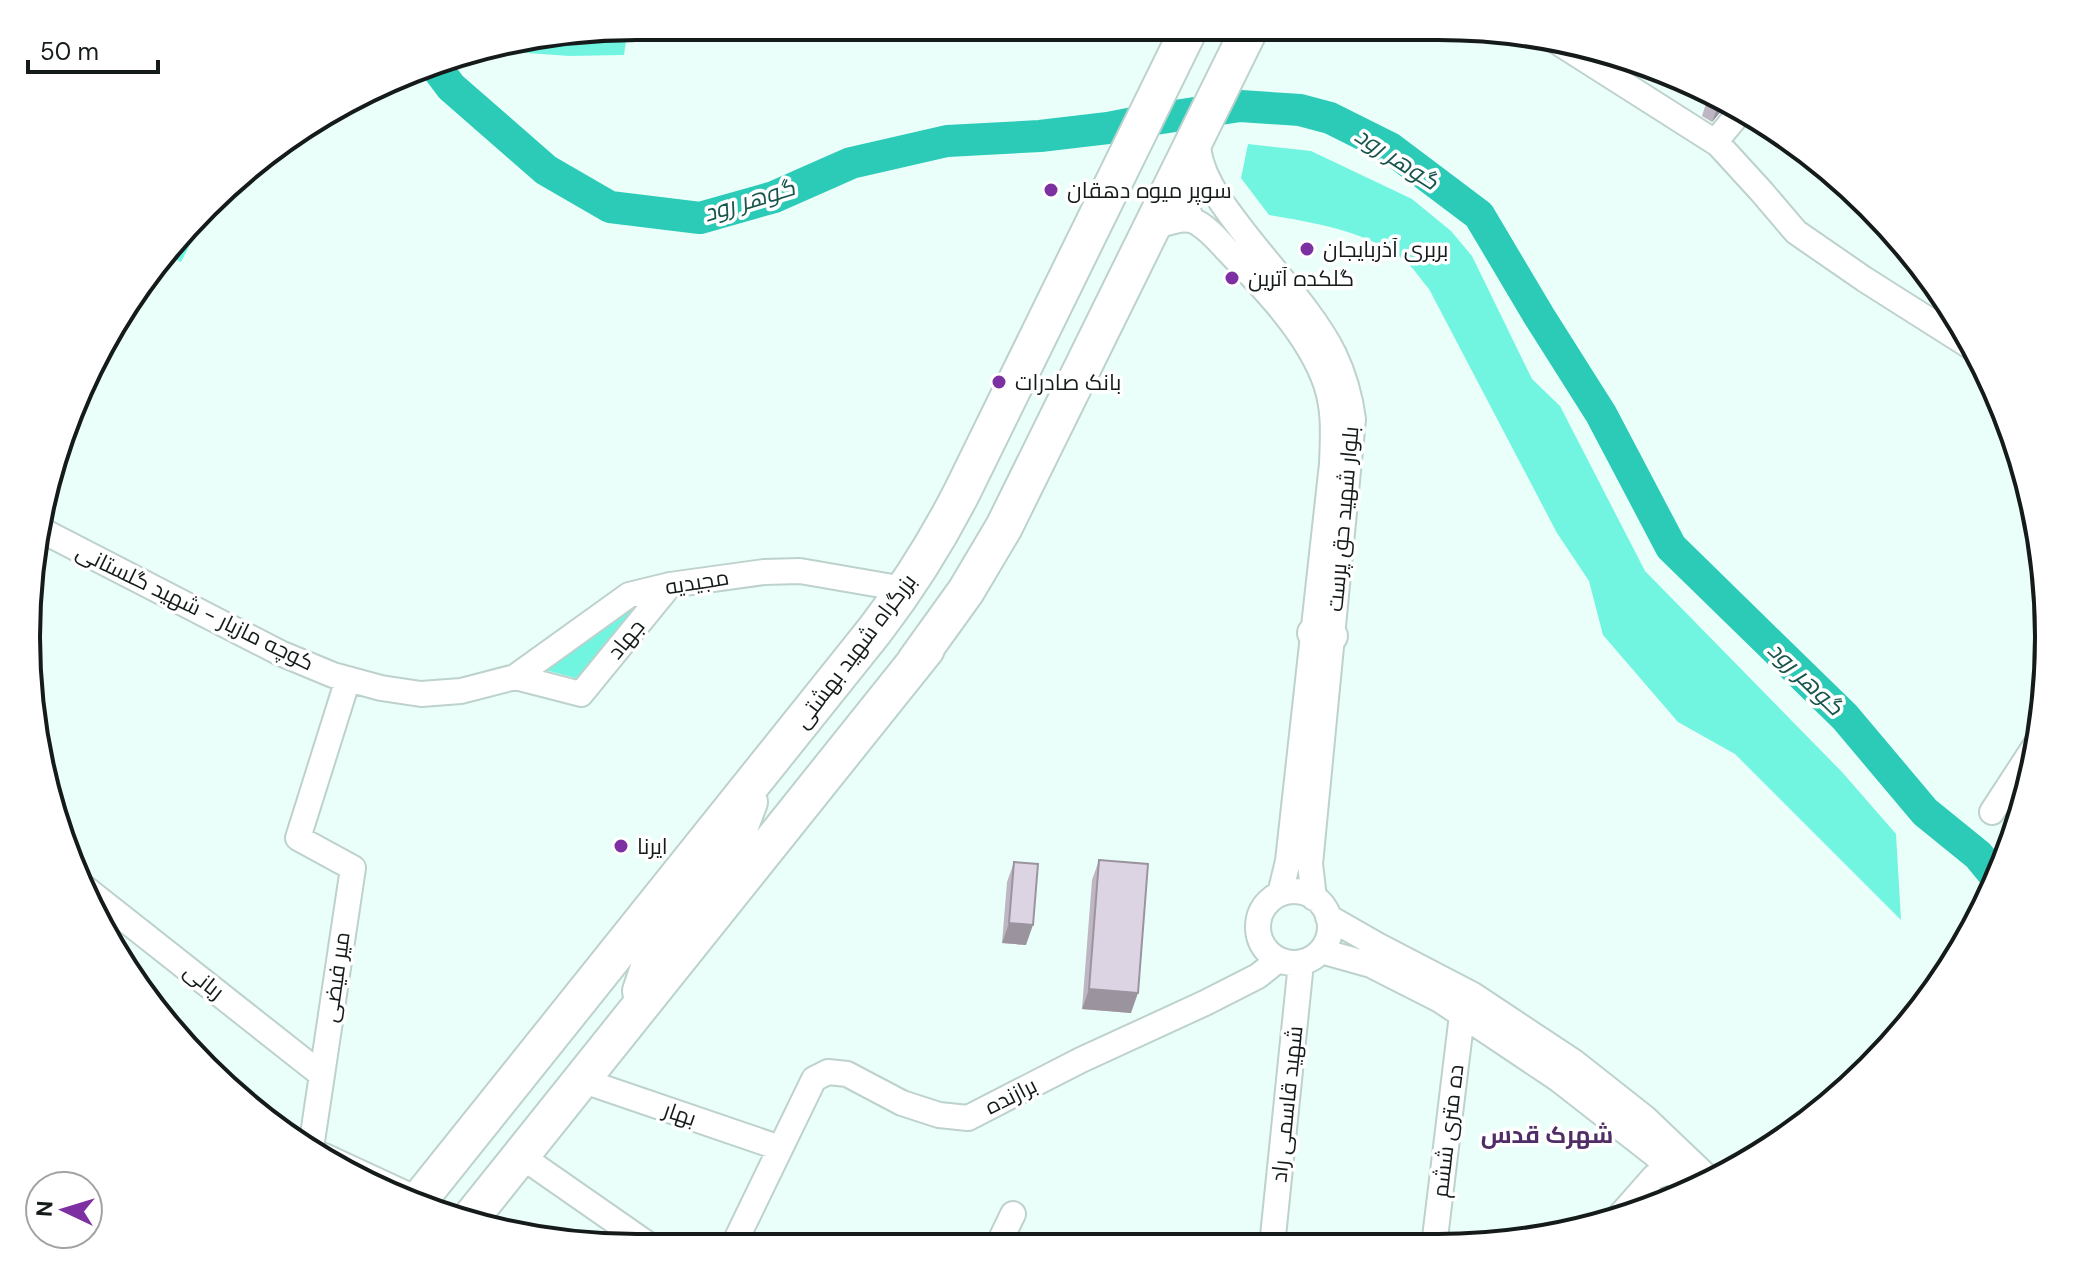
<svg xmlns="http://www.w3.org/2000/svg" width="2075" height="1274" viewBox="0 0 2075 1274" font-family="'DM Sans',Cairo,sans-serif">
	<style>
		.green { fill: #71f5e1 }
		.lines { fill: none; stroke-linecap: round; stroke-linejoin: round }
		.river { stroke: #2ccbb8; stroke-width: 32 }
		.minor-casing { stroke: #bdd1cd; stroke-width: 28 }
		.major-casing { stroke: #bdd1cd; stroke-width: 34 }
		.highway-casing { stroke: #bdd1cd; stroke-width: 40 }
		.minor { stroke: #fff; stroke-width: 24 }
		.major { stroke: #fff; stroke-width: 30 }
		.highway { stroke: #fff; stroke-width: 36 }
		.wall { fill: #beb6c3 }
		.shaded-wall { fill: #9b949f }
		.building { fill: #ddd4e3; stroke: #9b949f; stroke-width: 2 }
		.poi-dot { fill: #7d30a1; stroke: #fff; stroke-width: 3 }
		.labels { text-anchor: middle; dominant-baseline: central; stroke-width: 7; stroke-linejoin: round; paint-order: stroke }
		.poi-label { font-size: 22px; fill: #141b1a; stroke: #fff; text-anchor: start }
		.street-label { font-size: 22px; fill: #141b1a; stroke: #fff }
		.water-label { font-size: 24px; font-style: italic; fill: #18554d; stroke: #fff }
		.neighbourhood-label { font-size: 24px; font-weight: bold; fill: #512d65; stroke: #fff }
		.rim { fill: none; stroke: #141b1a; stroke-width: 4 }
	</style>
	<rect width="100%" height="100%" fill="#eafffa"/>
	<path class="green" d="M628 27 624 55 570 56 526 53 518 46Z
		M1248 144 1311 151 1412 199 1451 231 1472 256 1532 379 1560 406 1645 571 1842 772 1896 834 1901 920 1735 754 1678 722 1603 635 1589 581 1557 533 1429 289C1421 280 1414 268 1404 260 1370 232 1312 222 1269 215L1241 178Z
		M203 219 181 262 168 256Z
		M636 599 641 607 589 673 575 678 538 668Z"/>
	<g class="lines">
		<path class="river" d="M433 63 451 87 546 170 610 207 700 218 774 197 851 163 947 141 1040 136 1108 128 1149 120 1240 106 1300 110 1330 118 1390 148 1479 215 1539 316 1601 414 1671 547 1845 717 1925 812 1978 855 1997 878"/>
		<g class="minor-casing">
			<path id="minor" d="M1556 41 1718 144 1761 191 1796 232 1864 279 1976 350
				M1197 137C1198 176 1223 205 1246 235 1274 271 1314 314 1334 354 1344 375 1350 396 1353 419L1310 864 1314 898
				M1715 142 1740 112
				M1193 220C1179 202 1190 183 1213 189
				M1152 228C1164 224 1182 216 1194 221 1207 227 1218 240 1227 250 1263 287 1309 334 1326 384 1335 411 1333 436 1332 464L1288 861 1280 894
				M43 531 280 653 333 675 381 688 421 694 461 691 515 677 629 595 670 585 764 572 800 571 904 589
				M515 677 581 694 670 585
				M1992 812 2037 743
				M85 888 322 1075
				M1258 927a36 36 0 1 1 72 0a36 36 0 1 1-72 0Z
				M1328 917 1377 945 1473 995 1574 1062 1645 1118 1710 1180
				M1321 951 1371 965 1440 1000 1558 1079 1654 1154 1688 1189
				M581 1080 780 1148
				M311 1148 353 868 298 838 348 679
				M324 1156 419 1200
				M521 1156 646 1243
				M1617 1219 1654 1177 1670 1171
				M734 1244 814 1079 828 1072 847 1074 902 1103 939 1115 968 1118 1081 1060 1205 1003 1258 976 1278 960
				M998 1245 1013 1214
				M1272 1246 1301 963
				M1434 1246 1462 1015"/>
		</g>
		<g class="major-casing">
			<path id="major" d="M1313 633 1332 636"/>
		</g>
		<g class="highway-casing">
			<path id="highway" d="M915 662 966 591 1004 527 1249 30
				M641 991 658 941 730 852 749 802
				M415 1205 875 630C908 587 937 541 962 492L1189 29
				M470 1219 926 649"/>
		</g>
		<use href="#minor" class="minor"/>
		<use href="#major" class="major"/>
		<use href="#highway" class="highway"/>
	</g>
	<path class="wall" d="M1709 94 1727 104 1712 122 1702 116Z
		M1099 860 1131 1013 1082 1009 1092 880Z
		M1014 862 1026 945 1002 943 1007 882Z"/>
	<path class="shaded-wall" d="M1721 101 1727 104 1712 122 1719 103Z
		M1009 923 1033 925 1026 945 1002 943Z
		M1089 989 1138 993 1131 1013 1082 1009Z"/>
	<path class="building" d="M1709 94 1721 101 1719 103 1709 96Z
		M1099 860 1148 864 1138 993 1089 989Z
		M1014 862 1038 864 1033 925 1009 923Z"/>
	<g class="poi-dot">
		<circle cx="1051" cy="190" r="8"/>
		<circle cx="1307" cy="249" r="8"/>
		<circle cx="1232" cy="278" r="8"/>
		<circle cx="999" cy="382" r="8"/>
		<circle cx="621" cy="846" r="8"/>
	</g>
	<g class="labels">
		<g class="poi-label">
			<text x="1067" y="190">سوپر میوه دهقان</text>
			<text x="1323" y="249">بربری آذربایجان</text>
			<text x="1248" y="278">گلکده آترین</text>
			<text x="1015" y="382">بانک صادرات</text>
			<text x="637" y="846">ایرنا</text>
		</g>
		<g class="street-label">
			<text transform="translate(1343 519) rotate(-85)">بلوار شهید حق پرست</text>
			<text transform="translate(697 582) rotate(-9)">مجیدیه</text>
			<text transform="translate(195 607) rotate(26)">کوچه مازیار - شهید گلستانی</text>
			<text transform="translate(626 639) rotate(-51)">جهاد</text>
			<text transform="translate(855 651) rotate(-53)">بزرگراه شهید بهشتی</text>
			<text transform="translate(336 977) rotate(-82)">میر فیضی</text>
			<text transform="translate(204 981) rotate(38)">ربانی</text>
			<text transform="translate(1011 1096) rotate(-27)">برازنده</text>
			<text transform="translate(1287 1104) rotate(-84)">شهید قاسمی راد</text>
			<text transform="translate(680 1114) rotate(19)">بهار</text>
			<text transform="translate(1448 1131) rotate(-83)">ده متری ششم</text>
		</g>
		<g class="water-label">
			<text transform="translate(1397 158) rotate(33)">گوهر رود</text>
			<text transform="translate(749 200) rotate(-17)">گوهر رود</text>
			<text transform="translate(1806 678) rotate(44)">گوهر رود</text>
		</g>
		<g class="neighbourhood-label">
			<text x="1547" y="1134">شهرک قدس</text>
		</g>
	</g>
	<path d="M0 0H2075V1274H0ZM637 40H1438A597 597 0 0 1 2035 637V637A597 597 0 0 1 1438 1234H637A597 597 0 0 1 40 637V637A597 597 0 0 1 637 40Z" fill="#fff" fill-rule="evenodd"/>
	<path class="rim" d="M637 40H1438A597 597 0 0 1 2035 637V637A597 597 0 0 1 1438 1234H637A597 597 0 0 1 40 637V637A597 597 0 0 1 637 40Z"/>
	<g transform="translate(64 1210) rotate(274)"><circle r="38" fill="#ffffff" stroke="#a1a4a3" stroke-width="2"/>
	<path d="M0-6L14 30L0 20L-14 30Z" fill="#7d30a1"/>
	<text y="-12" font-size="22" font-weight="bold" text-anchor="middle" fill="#141b1a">N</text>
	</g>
	<path d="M28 60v12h130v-12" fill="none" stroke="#141b1a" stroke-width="4"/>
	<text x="40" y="60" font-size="24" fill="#141b1a" stroke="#ffffff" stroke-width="6" paint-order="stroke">50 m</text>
</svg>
